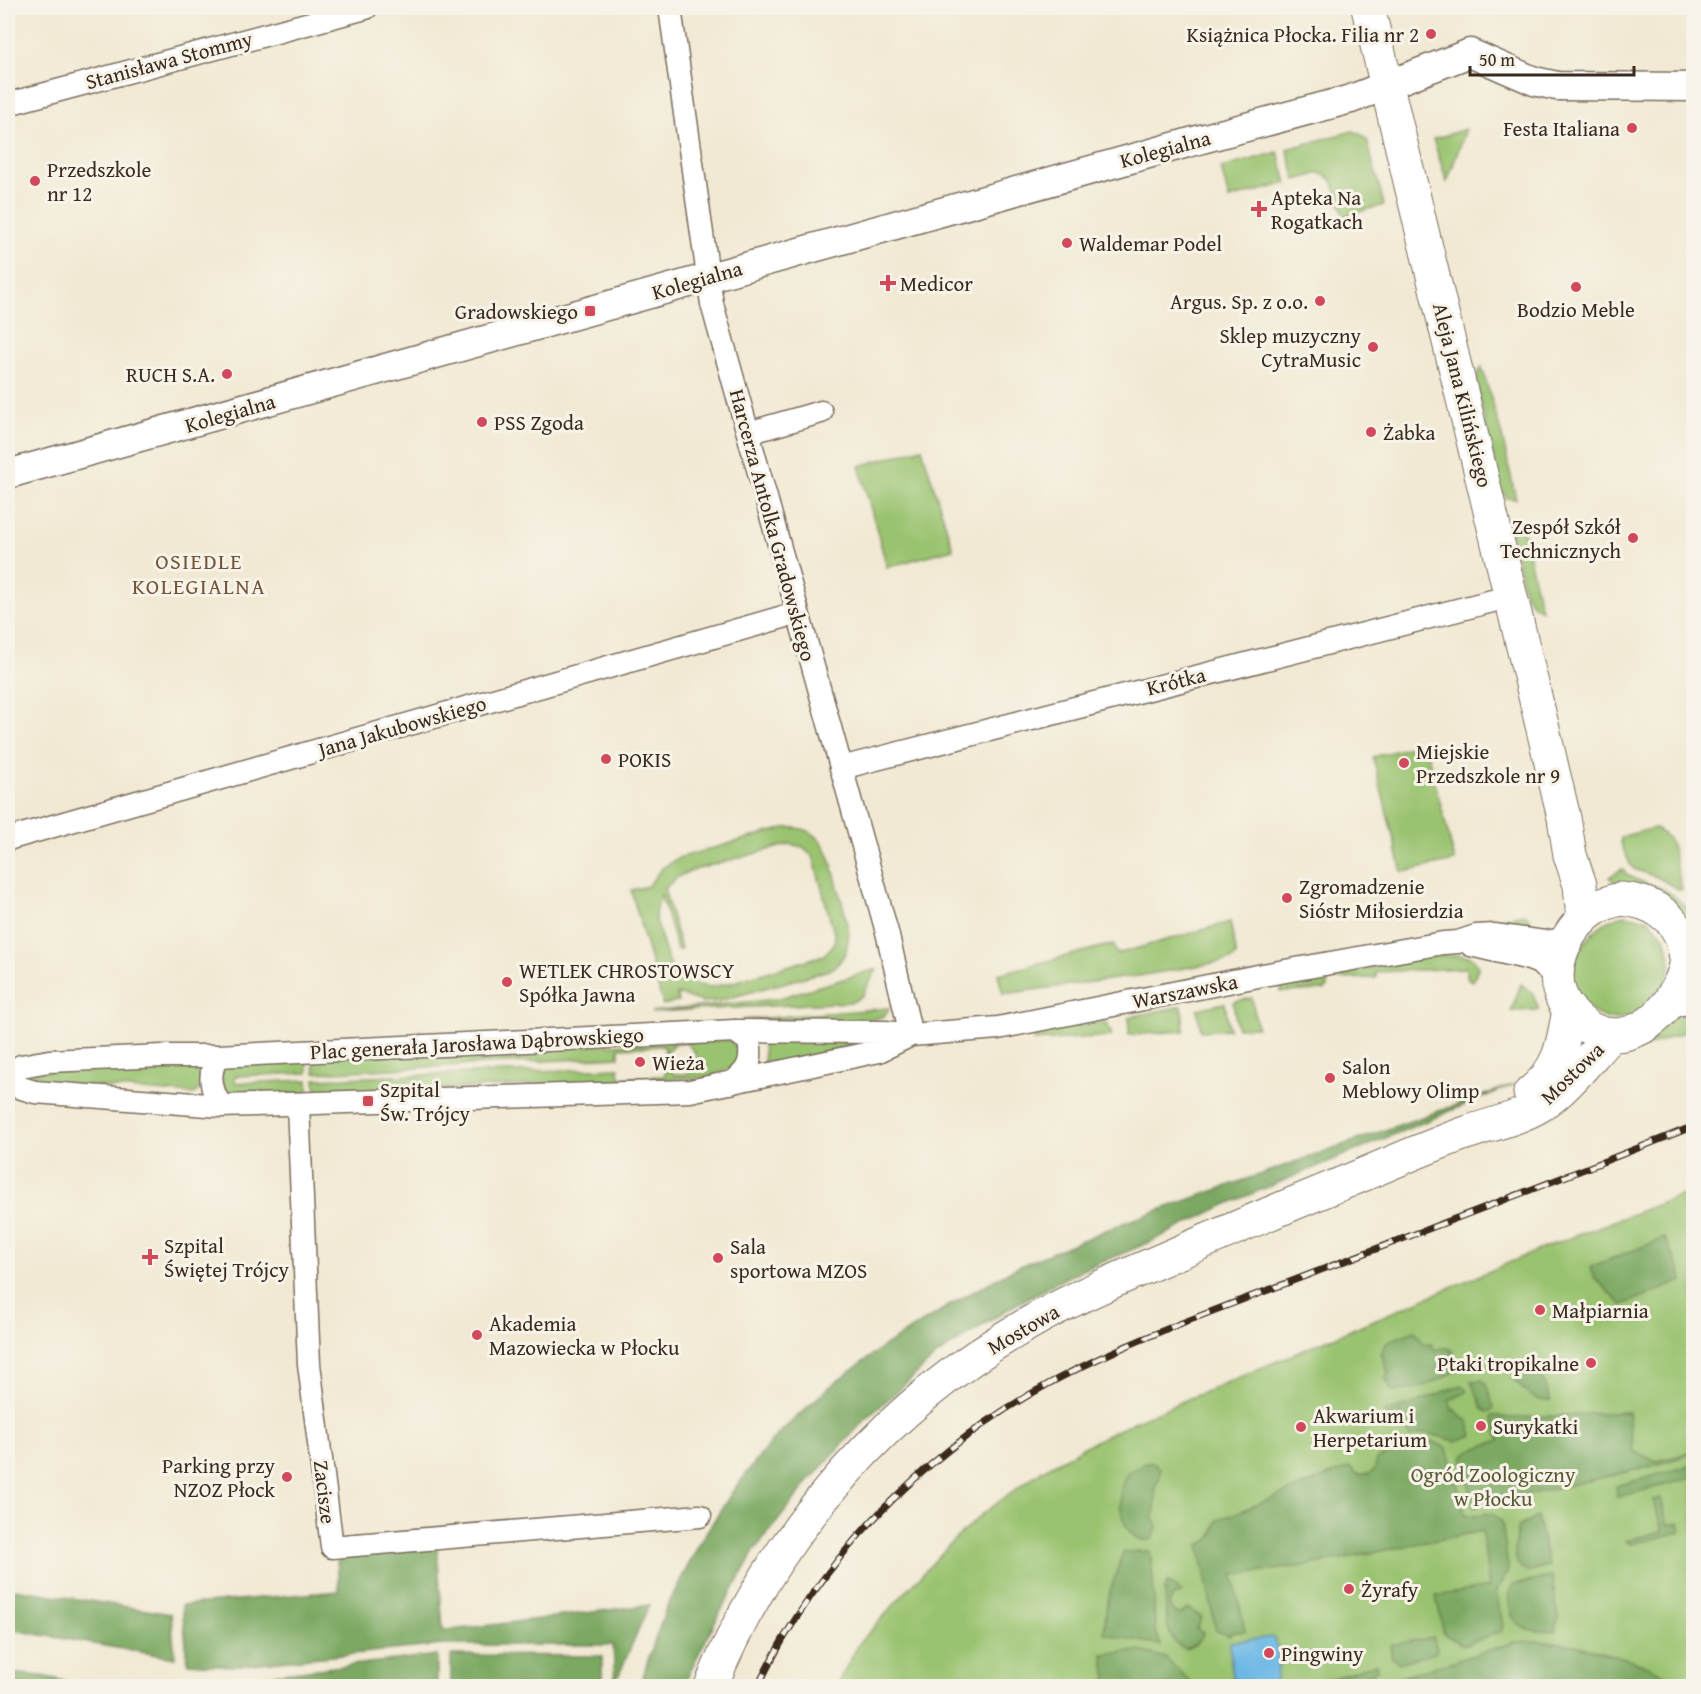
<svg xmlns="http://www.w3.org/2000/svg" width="1701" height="1694" viewBox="0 0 1701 1694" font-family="'Gentium Book Plus',serif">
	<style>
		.green { fill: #9ac36f; stroke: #6a7646; stroke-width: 1.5; fill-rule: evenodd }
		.forest { fill: #7ba962; stroke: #5b6a40; stroke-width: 1.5 }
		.water { fill: #6cb8e5; stroke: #547182; stroke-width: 1.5 }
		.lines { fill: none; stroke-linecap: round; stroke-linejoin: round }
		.minor-casing { stroke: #7b6d5d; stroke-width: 25 }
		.tertiary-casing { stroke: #7b6d5d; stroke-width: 31 }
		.secondary-casing { stroke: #7b6d5d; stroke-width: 35 }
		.minor { stroke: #fff; stroke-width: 22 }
		.tertiary { stroke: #fff; stroke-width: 28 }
		.secondary { stroke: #fff; stroke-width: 33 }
		.rail-casing { stroke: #3b2a1e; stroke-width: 7 }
		.rail { stroke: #f7f3e8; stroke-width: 4.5; stroke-dasharray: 14; stroke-linecap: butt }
		.poi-dot { fill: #d1495b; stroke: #f7f3e8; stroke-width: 2 }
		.labels { text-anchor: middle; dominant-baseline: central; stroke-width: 6; stroke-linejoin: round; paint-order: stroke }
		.poi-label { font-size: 21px; fill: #3b2a1e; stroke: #f7f3e8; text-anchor: start }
		.street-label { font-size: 21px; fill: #3b2a1e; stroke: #f7f3e8 }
		.park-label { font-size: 21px; fill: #585836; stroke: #f7f3e8 }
		.neighbourhood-label { font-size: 22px; letter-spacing: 1.5px; fill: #755539; stroke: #f7f3e8 }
	</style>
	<rect width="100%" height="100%" fill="#f7f3e8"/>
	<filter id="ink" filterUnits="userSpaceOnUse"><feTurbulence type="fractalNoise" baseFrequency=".0167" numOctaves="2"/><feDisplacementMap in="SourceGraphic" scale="12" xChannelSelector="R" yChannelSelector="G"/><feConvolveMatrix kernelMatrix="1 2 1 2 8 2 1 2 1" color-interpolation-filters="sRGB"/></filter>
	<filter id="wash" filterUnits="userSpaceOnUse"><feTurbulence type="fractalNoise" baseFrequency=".008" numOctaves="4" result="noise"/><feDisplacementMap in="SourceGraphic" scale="24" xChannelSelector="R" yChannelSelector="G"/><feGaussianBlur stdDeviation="1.35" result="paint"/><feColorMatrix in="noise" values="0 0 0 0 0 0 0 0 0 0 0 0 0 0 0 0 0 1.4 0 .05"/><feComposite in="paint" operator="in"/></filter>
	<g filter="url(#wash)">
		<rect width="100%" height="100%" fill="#f1e9d3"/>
		<path class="green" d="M1466 129 1447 182 1433 139Z
			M1353 131 1360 134 1367 140 1384 205 1344 216 1332 180 1320 173 1296 180 1287 149Z
			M1278 152 1287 183 1229 199 1221 168Z
			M1482 367 1502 436 1516 499 1507 498 1501 491 1475 379Z
			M922 448 953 549 887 567 859 466Z
			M1520 518 1541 610 1533 605 1525 594 1511 535 1512 525Z
			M1425 743 1455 861 1402 872 1373 757Z
			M785 828C825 824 830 857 838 887 842 902 846 917 849 932L846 953 837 965 829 970 719 1001 702 1002 677 994 678 1002 663 1005 631 890 648 886 661 869 678 858ZM790 844 803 847 813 856 835 937 834 944 824 955 727 984 709 987 694 984 672 968 668 961 655 917 656 909 661 895 677 950 681 949 664 889 676 878 690 871Z
			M1655 828 1667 837 1671 844 1682 889 1679 890 1659 878 1634 869 1630 864 1621 843V838L1624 836Z
			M1622 869C1632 883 1650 882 1664 890 1676 896 1684 905 1693 915V919L1683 917 1622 888 1609 877Z
			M1524 914 1530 919 1531 923 1529 929 1473 925Z
			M1623 915 1648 919 1666 939 1671 964 1667 980 1643 1011C1633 1015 1621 1020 1611 1019 1600 1018 1589 1010 1583 1002 1559 967 1587 925 1623 915Z
			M1230 922 1236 951V956L1231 960 1138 976 1003 994 998 974 1113 944 1117 954Z
			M1454 955C1466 956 1475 954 1478 968L1473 981 1468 979 1466 968 1376 972V978L1328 979 1327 987 1324 990 1281 992V986L1287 984 1431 956Z
			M877 969 862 996 852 1002 651 1012 776 999Z
			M1521 984 1533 994 1539 1010 1511 1011Z
			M1252 998 1257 1027 1237 1028 1233 1002Z
			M1225 1003 1229 1029 1201 1031 1197 1009Z
			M1182 1006 1184 1031 1129 1035V1017Z
			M889 1008C886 1016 882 1017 874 1019L741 1020Z
			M1693 1012V1029L1616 1058 1598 1059 1672 1018Z
			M1101 1022 1108 1025 1112 1036 1034 1041 1035 1036 1044 1031Z
			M729 1040C753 1060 726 1071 709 1077L316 1095 315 1079 619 1068 620 1078 665 1076V1065L674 1074H687L696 1064 695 1052 686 1043 674 1044 665 1053 664 1046 619 1048V1057L315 1073 313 1057Z
			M763 1040H885L764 1065Z
			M307 1057 308 1073 235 1076V1083L308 1080V1095H227C222 1083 218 1077 226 1065Z
			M196 1065 201 1068C202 1079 203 1087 194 1094L37 1082 28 1079 27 1076 29 1072Z
			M1693 1191V1686H836L860 1642 949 1545 982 1514 1043 1470 1095 1441 1136 1421 1546 1247Z"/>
		<path class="forest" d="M1515 1084 1225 1205 1150 1242 1071 1275 1011 1307 936 1356 862 1423 809 1481 755 1550 722 1609 690 1671 685 1686H639L666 1608 702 1539 733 1491 773 1439 828 1388 883 1347 952 1304 1015 1268 1123 1223Z
			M1665 1238 1680 1271 1682 1281 1622 1305 1593 1276 1590 1268 1593 1266Z
			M1415 1331C1421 1336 1421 1347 1432 1344L1434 1350C1452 1344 1454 1351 1458 1367 1450 1379 1404 1395 1391 1390L1385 1377 1389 1374 1381 1353 1388 1341Z
			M1535 1361 1551 1401C1534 1402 1526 1392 1514 1380V1374Z
			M1482 1380 1486 1384 1494 1408 1488 1412 1483 1409 1471 1381Z
			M1461 1385 1467 1388V1392L1449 1400 1453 1411 1456 1410 1461 1417 1468 1421 1473 1435 1456 1441 1427 1433 1409 1437 1400 1413 1386 1418 1384 1412 1416 1403Z
			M1628 1412 1633 1451 1657 1461 1684 1454 1693 1449V1454L1648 1467 1474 1507 1462 1457 1469 1451 1500 1440 1492 1417 1493 1415 1509 1418Z
			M1421 1441H1431L1447 1448 1466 1516C1479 1514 1493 1509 1502 1522L1508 1568 1507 1573 1496 1591 1503 1626 1501 1632 1463 1645 1444 1634 1436 1596 1489 1587 1482 1531 1310 1565 1233 1575 1245 1631 1230 1633V1636L1216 1631 1199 1544C1214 1542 1213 1531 1218 1520L1350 1467 1357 1474H1369L1375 1469 1376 1459Z
			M1146 1463H1153L1160 1468V1477L1155 1487 1156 1499 1154 1517 1157 1527 1153 1539C1120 1548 1112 1490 1129 1472 1133 1468 1141 1466 1146 1463Z
			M1693 1465V1478L1617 1497 1616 1486Z
			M1661 1498 1668 1525 1679 1522 1681 1532 1632 1544 1626 1541 1662 1531 1654 1500Z
			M1537 1517 1549 1566C1542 1567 1536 1570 1530 1571 1510 1573 1515 1538 1518 1527Z
			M437 1546 443 1631 649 1605 615 1684 613 1645H443L230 1666 188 1663 182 1605 339 1591 337 1557Z
			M1150 1551 1153 1577 1155 1629 1161 1645 1104 1634 1107 1601 1123 1552Z
			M1552 1577 1558 1617 1556 1632C1534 1630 1516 1634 1510 1608 1508 1599 1507 1592 1513 1585Z
			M1167 1582 1176 1587 1182 1593 1172 1597 1170 1603 1171 1609 1177 1614 1182 1613 1188 1609 1202 1617 1197 1629 1203 1632C1201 1641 1195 1645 1186 1649 1162 1642 1167 1610 1165 1590Z
			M8 1588 171 1614 175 1658 8 1629Z
			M1433 1637 1437 1648 1435 1653 1399 1663 1392 1658 1390 1645Z
			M1538 1641 1574 1645 1633 1660 1692 1686H1395L1392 1680 1515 1642Z
			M1140 1651 1165 1658 1195 1686H1108L1103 1654Z
			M437 1655V1686H266V1675Z
			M451 1655 602 1656V1686H451Z
			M1376 1664 1377 1670 1372 1673 1335 1686H1299L1317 1683Z
			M8 1673 43 1676 84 1686H8Z"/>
		<path class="water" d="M1273 1637C1281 1653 1279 1669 1274 1686L1232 1679 1230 1642Z"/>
	</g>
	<g filter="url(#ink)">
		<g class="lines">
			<g class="minor-casing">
				<path id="minor" d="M670 8 712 304 887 932 911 1035
					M8 104 366 8
					M748 433 821 412
					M841 768 1512 596
					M8 839 797 613
					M1471 945 1526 958 1537 962 1556 975
					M1666 1007 1694 1002
					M218 1056C207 1073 211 1091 221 1106
					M8 1077 21 1066 49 1061 162 1056H218L735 1031 885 1032 911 1035 998 1028 1263 975 1443 943 1458 942 1476 936 1494 935 1544 942 1568 939
					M731 1083C748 1072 753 1061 749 1041L735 1031
					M8 1084 35 1092 221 1106 690 1091 879 1051 911 1035
					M298 1104 309 1364 332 1547 700 1516"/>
			</g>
			<g class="tertiary-casing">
				<path id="tertiary" d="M8 474 1198 140 1351 99 1470 53 1534 81 1557 86 1694 87"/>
			</g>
			<g class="secondary-casing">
				<path id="secondary" d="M1368 8 1542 725 1564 818 1570 855 1580 885 1583 919
					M1621 899C1650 901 1678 916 1684 947 1685 953 1687 960 1686 965 1684 977 1677 989 1671 999 1645 1040 1598 1050 1567 1007 1545 976 1563 932 1592 911 1600 905 1611 901 1621 899Z
					M1530 1093C1560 1070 1563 1044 1569 1009
					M711 1686C774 1530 894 1396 1042 1316 1079 1295 1119 1279 1157 1262 1221 1234 1284 1207 1348 1181 1387 1165 1426 1147 1466 1133 1491 1124 1518 1119 1541 1105 1566 1090 1590 1057 1610 1036"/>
			</g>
			<use href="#minor" class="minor"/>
			<use href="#tertiary" class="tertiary"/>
			<use href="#secondary" class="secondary"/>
			<g class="rail-casing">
				<path id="rail" d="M758 1686C820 1558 925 1451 1050 1383 1137 1336 1234 1304 1326 1268 1449 1221 1571 1175 1694 1126"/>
			</g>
			<use href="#rail" class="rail"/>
		</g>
	</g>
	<g class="poi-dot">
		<circle cx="1431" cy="34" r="6"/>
		<circle cx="1632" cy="128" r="6"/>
		<circle cx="35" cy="181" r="6"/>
		<path d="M1256 200h6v6h6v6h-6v6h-6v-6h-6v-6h6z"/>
		<circle cx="1067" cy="243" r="6"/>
		<path d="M885 274h6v6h6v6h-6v6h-6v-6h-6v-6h6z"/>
		<circle cx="1576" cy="287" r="6"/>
		<circle cx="1320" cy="301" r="6"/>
		<rect x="584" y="305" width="12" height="12" rx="3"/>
		<circle cx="1373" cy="347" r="6"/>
		<circle cx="227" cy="374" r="6"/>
		<circle cx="482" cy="422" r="6"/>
		<circle cx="1371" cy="432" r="6"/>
		<circle cx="1633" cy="538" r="6"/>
		<circle cx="606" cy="759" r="6"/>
		<circle cx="1404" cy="763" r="6"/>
		<circle cx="1287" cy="898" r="6"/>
		<circle cx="507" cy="982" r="6"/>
		<circle cx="640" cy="1062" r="6"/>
		<circle cx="1330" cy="1078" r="6"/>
		<rect x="362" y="1095" width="12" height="12" rx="3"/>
		<path d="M147 1248h6v6h6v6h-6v6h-6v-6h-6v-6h6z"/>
		<circle cx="718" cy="1258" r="6"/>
		<circle cx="1540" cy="1310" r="6"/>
		<circle cx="477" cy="1335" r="6"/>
		<circle cx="1591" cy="1363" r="6"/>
		<circle cx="1481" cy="1426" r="6"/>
		<circle cx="1301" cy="1427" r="6"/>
		<circle cx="287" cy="1477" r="6"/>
		<circle cx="1349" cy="1589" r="6"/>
		<circle cx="1269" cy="1653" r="6"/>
	</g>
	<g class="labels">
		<g class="poi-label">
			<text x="1419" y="34" text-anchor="end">Książnica Płocka. Filia nr 2</text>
			<text x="1620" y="128" text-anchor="end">Festa Italiana</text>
			<text x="47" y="169">Przedszkole<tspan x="47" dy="24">nr 12</tspan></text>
			<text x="1271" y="197">Apteka Na<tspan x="1271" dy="24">Rogatkach</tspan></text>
			<text x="1079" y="243">Waldemar Podel</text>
			<text x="900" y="283">Medicor</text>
			<text x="1308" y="301" text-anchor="end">Argus. Sp. z o.o.</text>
			<text x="1576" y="309" text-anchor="middle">Bodzio Meble</text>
			<text x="578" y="311" text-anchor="end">Gradowskiego</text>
			<text x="1361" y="335" text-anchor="end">Sklep muzyczny<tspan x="1361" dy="24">CytraMusic</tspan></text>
			<text x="215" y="374" text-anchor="end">RUCH S.A.</text>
			<text x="494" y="422">PSS Zgoda</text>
			<text x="1383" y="432">Żabka</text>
			<text x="1621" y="526" text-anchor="end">Zespół Szkół<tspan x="1621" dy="24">Technicznych</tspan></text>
			<text x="1416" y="751">Miejskie<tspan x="1416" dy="24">Przedszkole nr 9</tspan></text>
			<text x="618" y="759">POKIS</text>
			<text x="1299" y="886">Zgromadzenie<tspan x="1299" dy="24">Sióstr Miłosierdzia</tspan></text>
			<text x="519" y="970">WETLEK CHROSTOWSCY<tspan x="519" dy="24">Spółka Jawna</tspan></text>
			<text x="652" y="1062">Wieża</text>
			<text x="1342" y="1066">Salon<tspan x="1342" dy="24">Meblowy Olimp</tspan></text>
			<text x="380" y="1089">Szpital<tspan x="380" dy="24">Św. Trójcy</tspan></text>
			<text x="164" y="1245">Szpital<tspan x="164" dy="24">Świętej Trójcy</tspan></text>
			<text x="730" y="1246">Sala<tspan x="730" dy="24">sportowa MZOS</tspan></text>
			<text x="1552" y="1310">Małpiarnia</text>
			<text x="489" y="1323">Akademia<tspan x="489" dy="24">Mazowiecka w Płocku</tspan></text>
			<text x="1579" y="1363" text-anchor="end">Ptaki tropikalne</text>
			<text x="1313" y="1415">Akwarium i<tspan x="1313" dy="24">Herpetarium</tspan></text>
			<text x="1493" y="1426">Surykatki</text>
			<text x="275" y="1465" text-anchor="end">Parking przy<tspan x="275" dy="24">NZOZ Płock</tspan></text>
			<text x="1361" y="1589">Żyrafy</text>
			<text x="1281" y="1653">Pingwiny</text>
		</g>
		<g class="street-label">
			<text transform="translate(169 60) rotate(-15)">Stanisława Stommy</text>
			<text transform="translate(1165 149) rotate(-15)">Kolegialna</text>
			<text transform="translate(697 280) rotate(-16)">Kolegialna</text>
			<text transform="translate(1463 395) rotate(76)">Aleja Jana Kilińskiego</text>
			<text transform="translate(230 413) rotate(-16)">Kolegialna</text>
			<text transform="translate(773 525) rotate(75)">Harcerza Antolka Gradowskiego</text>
			<text transform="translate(1176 681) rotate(-14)">Krótka</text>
			<text transform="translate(402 726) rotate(-16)">Jana Jakubowskiego</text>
			<text transform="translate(1185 991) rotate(-11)">Warszawska</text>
			<text transform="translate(477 1043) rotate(-3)">Plac generała Jarosława Dąbrowskiego</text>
			<text transform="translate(1572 1073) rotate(-44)">Mostowa</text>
			<text transform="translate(1023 1329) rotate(-30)">Mostowa</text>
			<text transform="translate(325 1492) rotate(83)">Zacisze</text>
		</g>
		<g class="park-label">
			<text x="1493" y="1474">Ogród Zoologiczny<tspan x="1493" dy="24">w Płocku</tspan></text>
		</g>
		<g class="neighbourhood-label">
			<text x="199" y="561">OSIEDLE<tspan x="199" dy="25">KOLEGIALNA</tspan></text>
		</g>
	</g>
	<rect width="1701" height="1694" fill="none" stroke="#f7f3e8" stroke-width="30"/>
	<path d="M1470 66v9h164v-9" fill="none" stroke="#3b2a1e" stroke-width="3"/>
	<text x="1479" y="66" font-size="18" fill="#3b2a1e" stroke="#f7f3e8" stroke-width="4.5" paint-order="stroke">50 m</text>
</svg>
